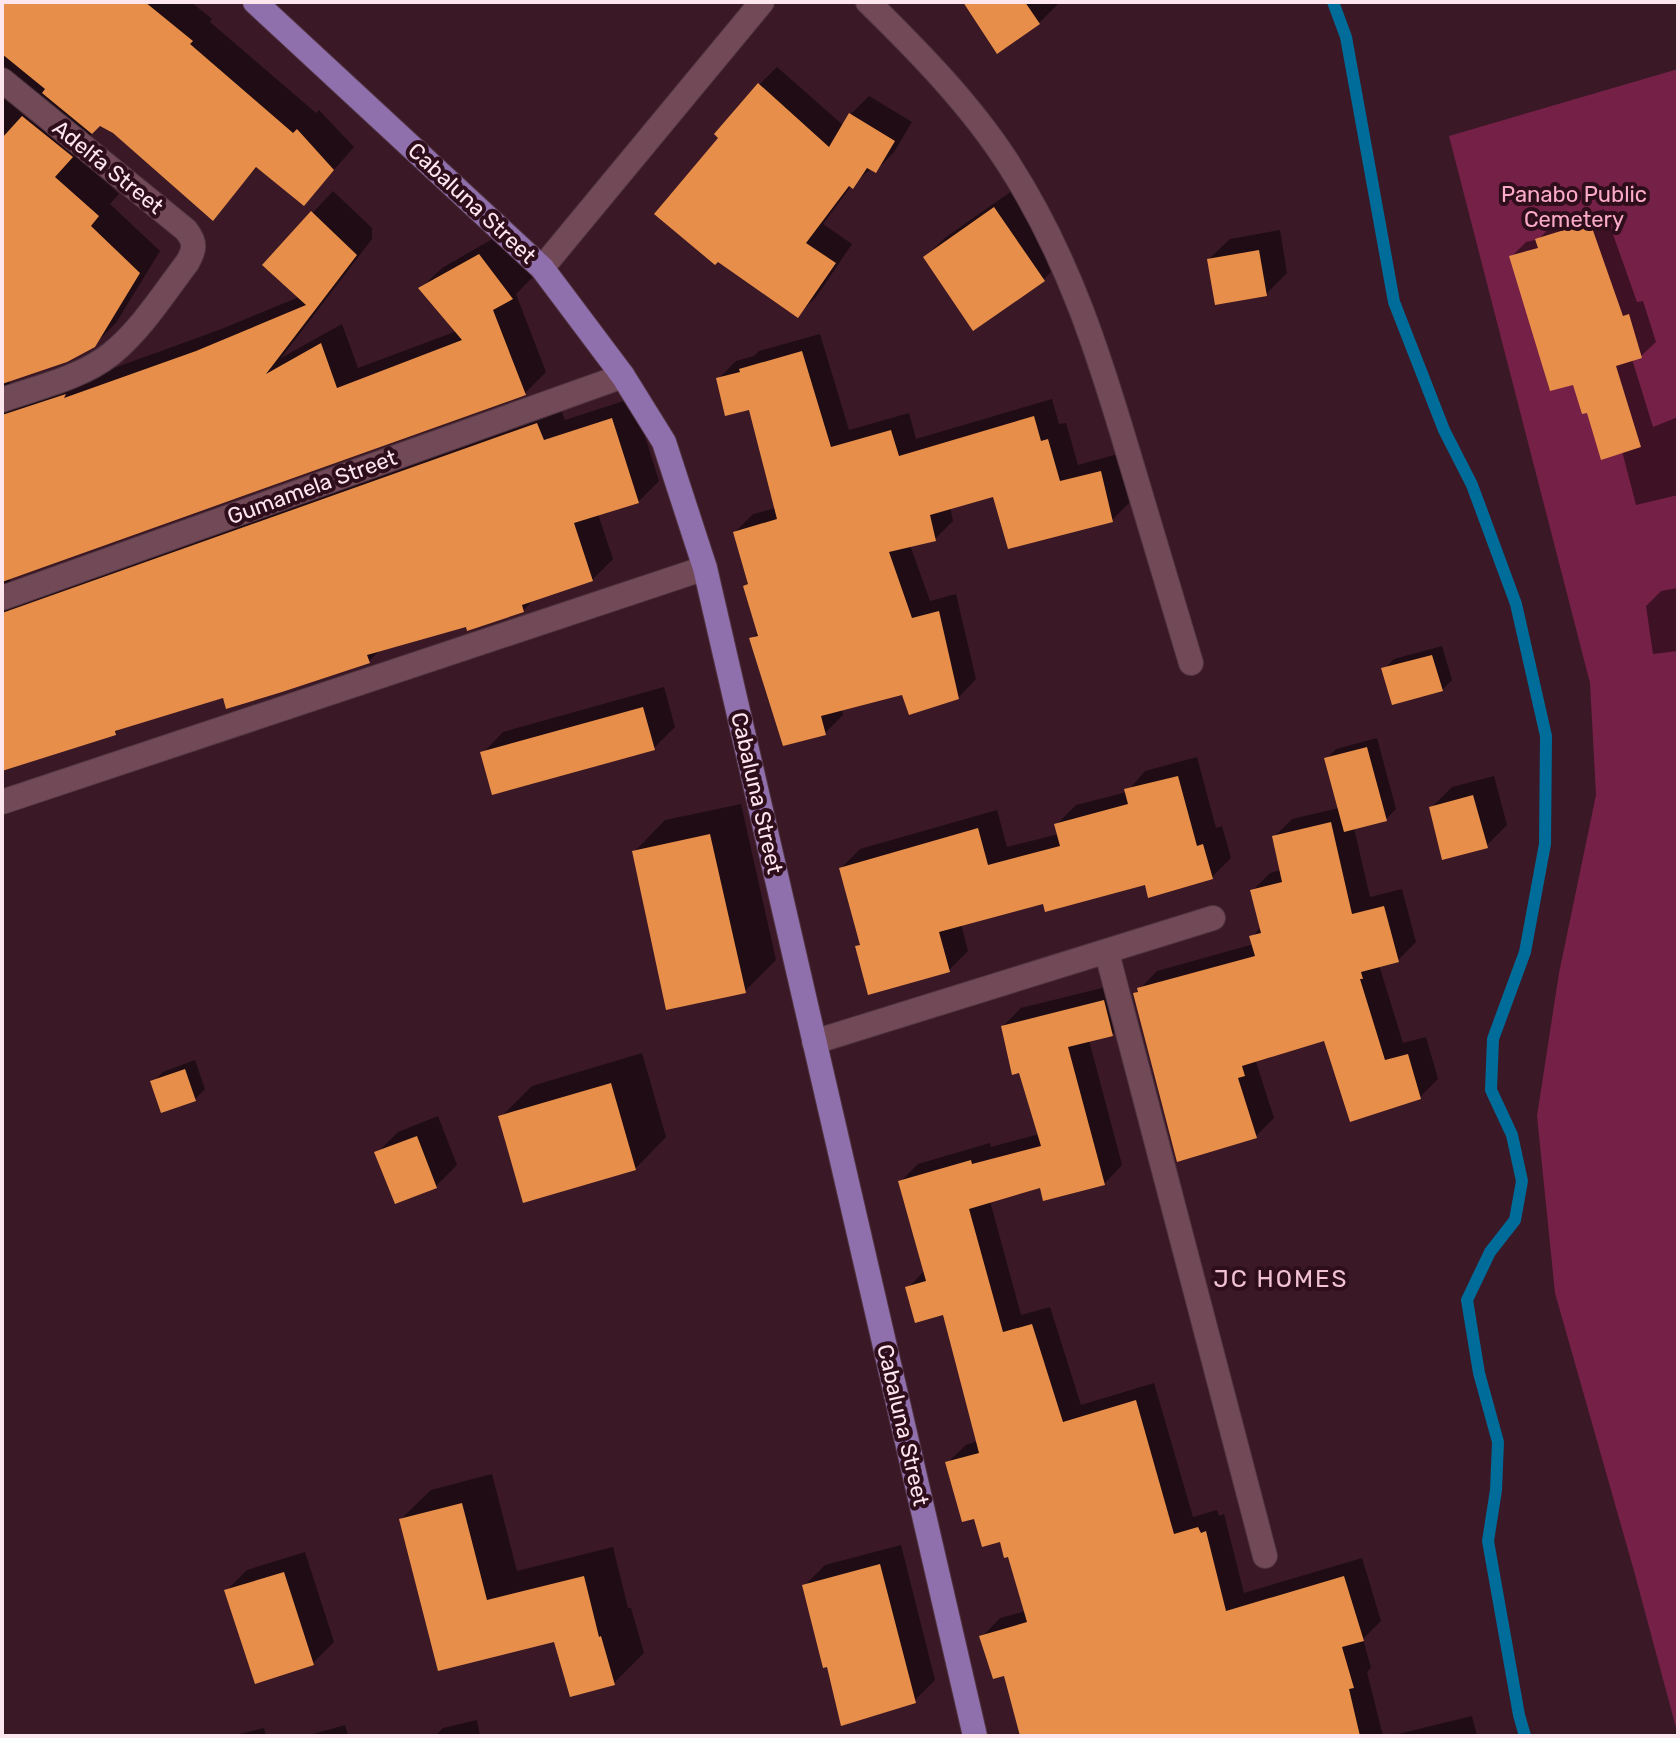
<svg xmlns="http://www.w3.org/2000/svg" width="1680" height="1738" viewBox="0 0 1680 1738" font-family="Rubik,sans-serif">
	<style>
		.green { fill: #752047 }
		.shadow { fill: #0007 }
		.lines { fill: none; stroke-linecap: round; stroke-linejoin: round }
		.stream { stroke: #006c99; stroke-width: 12 }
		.building { fill: #e78f4a }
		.minor-casing { stroke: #513440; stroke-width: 26 }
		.major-casing { stroke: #513440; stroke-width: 26 }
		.minor { stroke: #714957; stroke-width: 24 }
		.major { stroke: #8f6fac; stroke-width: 24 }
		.labels { text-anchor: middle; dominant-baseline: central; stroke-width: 8; stroke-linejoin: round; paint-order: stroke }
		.street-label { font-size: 22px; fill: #fee6ee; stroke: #2f0e1c }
		.park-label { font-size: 22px; fill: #fbabc7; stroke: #2f0e1c }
		.neighbourhood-label { font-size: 24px; letter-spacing: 2px; fill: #f1c2d2; stroke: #2f0e1c }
	</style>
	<rect width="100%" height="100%" fill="#3a1826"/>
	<path class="green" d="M1678 69V1735L1634 1571 1555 1293 1537 1116 1559 973 1596 795 1590 683 1449 136Z"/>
	<path class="shadow" d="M2 2H191L212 19 210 22 316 113 319 110 354 147 304 204 258 166 213 218 114 132 100 124 75 154 119 194 110 204 160 251 116 323 94 345 9 380 12 390 81 380 219 330 299 297 265 264 333 191 372 228V239L281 358 342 324 358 368 457 331 421 288 442 268 501 234 533 277 516 294 546 372 525 393 9 577 12 588 558 403 565 420 633 398 659 481 638 502 598 514 613 559 592 580 535 598 523 611 381 649 369 661 224 696 122 727 115 733 2 769Z
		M969 2H1060L1039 23Z
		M777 67 844 126 851 114 869 96 912 122 894 152 876 171 872 168 851 186 823 224 852 244 816 297 798 315 721 137 759 85Z
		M1016 188 1064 259 1043 280 925 257 946 237Z
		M1604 209 1637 302 1643 301 1656 342 1641 356 1632 359 1653 427 1678 417V495L1636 505 1622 451 1588 410 1574 382 1549 389 1522 287 1511 257 1526 242 1539 239 1552 225Z
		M1280 230 1287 273 1266 294 1209 259 1230 239Z
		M820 334 849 430 909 413 916 439 1052 399 1059 424 1066 423 1078 465 1118 454 1130 502 1112 520 994 494 950 507 953 521 935 539 910 545 930 601 956 594 976 679 958 698 903 693 842 709 843 715 825 733 752 639 758 632 745 586 749 582 735 532 753 514 776 508 750 408 718 379 736 361 754 356 759 351Z
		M1678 588V651L1653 654 1646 606 1661 591Z
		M1442 646 1452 680 1442 690 1384 669 1394 659Z
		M664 687 675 727 654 748 483 753 503 732Z
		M1377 738 1396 809 1386 819 1354 828 1370 897 1402 889 1416 942 1398 960 1379 965 1403 1043 1426 1037 1438 1079 1420 1097 1326 1038 1260 1058 1256 1062 1274 1118 1256 1136 1135 994 1157 971 1254 944 1252 937 1261 927 1252 891 1270 873 1281 870 1274 837 1292 819 1339 808 1326 759 1336 749Z
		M1197 757 1216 828 1222 826 1231 858 1212 877 1146 882 1045 901 961 924 968 951 949 970 857 947 861 943 841 868 860 849 997 810 1007 847 1059 834 1056 825 1076 805 1127 792 1145 771Z
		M1494 776 1507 825 1486 846 1431 808 1452 787Z
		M741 804 776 960 745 991 634 852 665 820Z
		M1122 983 1131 1016 1112 1034 1089 1040 1122 1165 1104 1184 1042 1186 990 1201 1021 1315 1050 1307 1081 1405 1154 1383 1193 1517 1217 1510 1219 1516 1224 1514 1244 1593 1362 1558 1381 1621 1363 1639 1371 1668 1367 1672 1383 1736H1022L1005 1673 982 1637 1000 1618 1026 1611 1010 1555 1001 1539 975 1517 947 1463 966 1445 978 1441 945 1312 908 1288 925 1270 900 1182 918 1164 990 1143 991 1147 1040 1134 1021 1071 1003 1026 1021 1008Z
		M642 1053 666 1137 635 1169 501 1117 532 1086Z
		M195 1060 205 1089 195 1099 153 1082 163 1072Z
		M438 1116 457 1165 436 1186 377 1153 398 1132Z
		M492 1474 517 1571 613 1547 628 1608H631L644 1653 614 1683 555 1640 439 1669 401 1519 431 1490Z
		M901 1545 935 1680 914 1701 804 1586 825 1565Z
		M305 1552 334 1642 313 1663 226 1591 247 1570Z
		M1472 1716 1477 1736H1390Z
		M477 1720 480 1736H435L443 1728Z
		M345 1725 348 1736H306Z
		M264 1728 266 1736H232Z"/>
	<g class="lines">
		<path class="stream" d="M1333 2 1346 37 1394 302 1444 430 1472 485 1516 604 1546 736 1545 844 1525 952 1493 1039 1491 1090 1512 1135 1522 1181 1515 1220 1490 1252 1467 1300 1479 1373 1498 1442 1496 1490 1488 1541 1519 1715 1525 1736"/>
	</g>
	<path class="building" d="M2 2H145L193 41 190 44 293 133 297 129 334 170 304 206 256 167 213 221 113 133 100 126 92 134 42 93 45 89 2 54Z
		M963 2H1025L1040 24 997 54Z
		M758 83 829 147 849 113 895 141 876 173 867 168 853 189 849 186 806 243 836 263 798 318 718 262 715 265 654 214 718 138 714 134Z
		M22 116 73 157 55 177 99 216 91 226 140 273 95 347 67 362 2 384V138Z
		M994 207 1045 281 973 331 923 257Z
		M311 211 357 255 266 374 321 343 337 388 462 340 418 288 479 254 513 299 493 310 526 395 2 582V415L66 394 64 398 196 351 306 305 262 265Z
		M1590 222 1623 316 1629 314 1642 358 1616 366 1641 447 1601 460 1587 413 1582 414 1573 385 1550 391 1509 256 1538 248 1535 239Z
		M1259 250 1267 296 1215 305 1207 259Z
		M802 351 831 447 891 430 899 456 1034 416 1041 441 1048 439 1060 481 1101 471 1113 522 1008 549 993 497 930 515 936 541 889 552 912 618 939 611 959 699 909 715 902 695 821 716 826 735 783 746 749 638 758 636 743 586 748 584 733 532 777 519 749 410 725 416 716 378 740 372 739 369Z
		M612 418 639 503 574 523 593 581 522 605 524 612 467 631 466 627 367 655 370 663 282 692 226 709 223 698 115 731 116 735 2 771V613L537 423 544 440Z
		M1432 655 1443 691 1392 705 1381 668Z
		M643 707 655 750 492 795 480 752Z
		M1367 747 1387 821 1344 832 1324 758Z
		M1178 776 1197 846 1203 844 1213 879 1148 898 1145 885 1045 912 1043 904 939 932 950 972 868 995 855 946 860 945 839 868 978 828 988 865 1060 846 1054 824 1128 804 1124 789Z
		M1473 795 1488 848 1442 860 1429 807Z
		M1331 822 1352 914 1384 906 1399 962 1361 972 1363 979H1360L1385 1060 1408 1054 1421 1099 1350 1122 1324 1041 1242 1066 1245 1076 1238 1078 1257 1138 1177 1162 1133 993 1138 992 1137 988 1255 956 1249 936 1261 933 1250 890 1282 882 1272 836Z
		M710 834 746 993 666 1010 632 851Z
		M1104 1000 1113 1036 1068 1047 1105 1185 1043 1201 1040 1188 969 1209 1003 1332 1032 1324 1063 1422 1136 1400 1174 1534 1198 1527 1201 1533 1206 1531 1226 1611 1344 1576 1364 1641 1342 1647 1354 1688 1349 1689 1360 1736H1020L1004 1676 993 1679 979 1636 1027 1622 1008 1557 1004 1558 1000 1542 982 1547 974 1519 962 1522 945 1462 979 1453 943 1315 915 1323 905 1287 926 1281 898 1181 971 1160 972 1164 1041 1146 1019 1073 1012 1075 1001 1026Z
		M185 1069 196 1101 161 1113 150 1081Z
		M611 1083 636 1170 523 1203 498 1116Z
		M417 1136 437 1188 395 1204 374 1152Z
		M462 1503 487 1600 584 1576 599 1637 601 1636 615 1685 570 1697 554 1642 438 1671 399 1519Z
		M880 1564 916 1703 841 1726 827 1667 823 1668 802 1585Z
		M284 1572 314 1665 255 1684 224 1590Z"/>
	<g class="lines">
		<g class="minor-casing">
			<path id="minor" d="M868 2C918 51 970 104 1008 163 1068 256 1099 354 1130 459 1151 527 1171 595 1191 663
				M2 80 186 230C196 243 195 249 187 263 164 293 141 330 111 354 81 378 38 387 2 400
				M542 268 762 2
				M2 598 623 376
				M2 802 705 568
				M1107 953 1265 1556
				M814 1042 1213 918"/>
		</g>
		<g class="major-casing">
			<path id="major" d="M255 2 542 268 623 376 664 442 705 568 975 1736"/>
		</g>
		<use href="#minor" class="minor"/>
		<use href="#major" class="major"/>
	</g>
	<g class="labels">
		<g class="street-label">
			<text transform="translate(108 167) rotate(39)">Adelfa Street</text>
			<text transform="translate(472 203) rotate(43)">Cabaluna Street</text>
			<text transform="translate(312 487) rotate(-20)">Gumamela Street</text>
			<text transform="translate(757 793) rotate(77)">Cabaluna Street</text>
			<text transform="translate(903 1425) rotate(77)">Cabaluna Street</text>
		</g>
		<g class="park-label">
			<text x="1574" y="194">Panabo Public<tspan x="1574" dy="25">Cemetery</tspan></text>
		</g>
		<g class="neighbourhood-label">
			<text x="1281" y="1279">JC HOMES</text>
		</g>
	</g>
	<rect width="1680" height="1738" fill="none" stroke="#fee6ee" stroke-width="8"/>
</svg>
